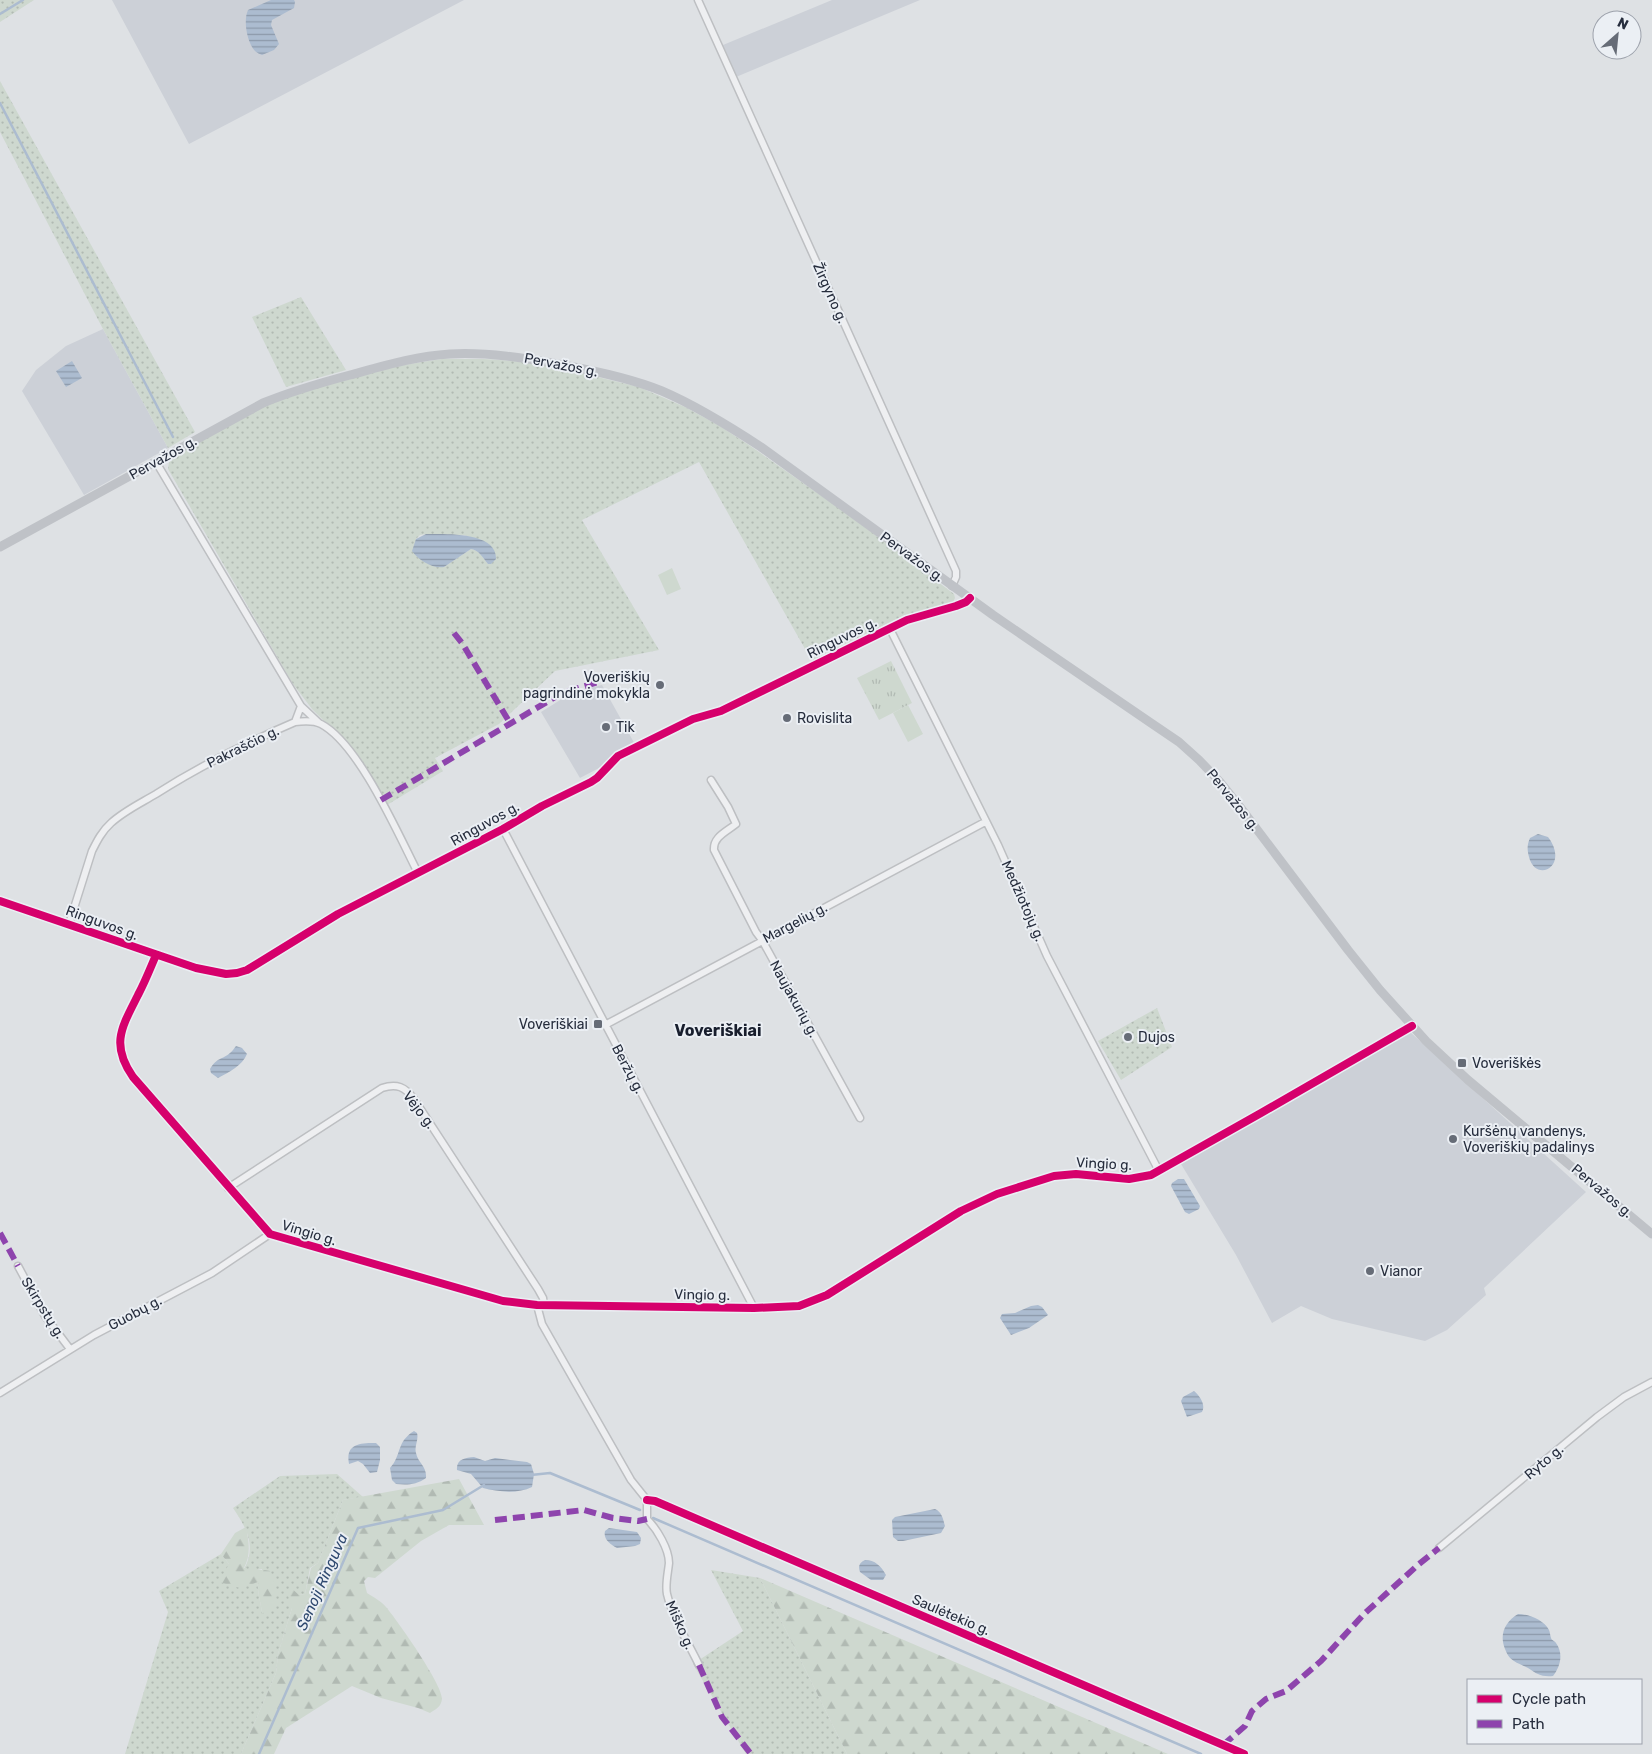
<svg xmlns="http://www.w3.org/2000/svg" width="1652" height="1754" viewBox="0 0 1652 1754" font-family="Rubik,sans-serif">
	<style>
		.built { fill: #ccd0d7 }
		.grass { fill: url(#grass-dots); fill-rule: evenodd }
		.forest { fill: url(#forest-firs) }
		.park { fill: url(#park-tufts) }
		.garden { fill: #ced8cf }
		.water { fill: url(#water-rules) }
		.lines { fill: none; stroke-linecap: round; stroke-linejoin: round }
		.stream { stroke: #acbcd0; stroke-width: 2.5 }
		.street-casing { stroke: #bdbfc2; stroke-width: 9 }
		.street { stroke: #eeeff1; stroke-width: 6 }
		.secondary { stroke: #bfc2c7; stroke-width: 9 }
		.quiet { stroke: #8e44ad; stroke-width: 6; stroke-dasharray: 12 6; stroke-linecap: butt }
		.cycleway-casing { stroke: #ebeff4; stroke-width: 11 }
		.cycleway { stroke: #d6006c; stroke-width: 8 }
		.poi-dot { fill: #666c77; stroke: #ebeff4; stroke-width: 2 }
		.labels { text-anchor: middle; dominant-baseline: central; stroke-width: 4; stroke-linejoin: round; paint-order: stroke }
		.street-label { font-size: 14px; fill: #262d3d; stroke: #ebeff4 }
		.poi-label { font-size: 14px; fill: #262d3d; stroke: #ebeff4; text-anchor: start }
		.water-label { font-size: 15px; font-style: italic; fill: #304a70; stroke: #ebeff4 }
		.quarter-label { font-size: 16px; font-weight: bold; fill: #181e2d; stroke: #ebeff4 }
	</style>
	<defs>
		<pattern id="grass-dots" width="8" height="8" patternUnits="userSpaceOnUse" patternTransform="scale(1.25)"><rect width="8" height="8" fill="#ced8cf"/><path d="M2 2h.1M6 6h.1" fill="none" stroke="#b1bab3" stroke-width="1.8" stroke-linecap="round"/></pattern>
		<pattern id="forest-firs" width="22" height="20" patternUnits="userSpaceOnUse" patternTransform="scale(1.25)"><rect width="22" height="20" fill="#ced8cf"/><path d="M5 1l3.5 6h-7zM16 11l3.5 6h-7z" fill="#b1bab3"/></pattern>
		<pattern id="park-tufts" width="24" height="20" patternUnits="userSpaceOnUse" patternTransform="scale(1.25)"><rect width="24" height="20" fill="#ced8cf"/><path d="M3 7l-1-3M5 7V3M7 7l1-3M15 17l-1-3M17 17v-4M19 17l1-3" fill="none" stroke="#b1bab3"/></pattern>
		<pattern id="water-rules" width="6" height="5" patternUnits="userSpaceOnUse" patternTransform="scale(1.25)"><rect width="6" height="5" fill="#acbcd0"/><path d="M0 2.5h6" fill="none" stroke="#8c99aa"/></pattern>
	</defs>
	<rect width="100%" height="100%" fill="#dee1e4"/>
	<path class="built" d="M112 0H464L189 144Z
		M832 0H920L736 77 723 45Z
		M103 329 168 448 84 495 22 391 36 370 66 346Z
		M602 685 637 748 580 778 541 712 573 692Z
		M1410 1032 1586 1192 1484 1288 1486 1295 1447 1330 1425 1341 1332 1319 1301 1306 1272 1323 1236 1255 1181 1164Z"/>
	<path class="grass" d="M0 0H34L0 22Z
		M0 81 195 432 168 448 103 329 0 132Z
		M301 297 346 370 286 387 252 317Z
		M442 359H484L526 362 585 374 639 387 685 407 718 425 749 445 850 516 954 594 955 598 953 602 948 605 913 614 813 663 699 462 582 520 659 650 555 671 499 724 435 758 443 771 387 805 359 756 312 709 293 684 168 469 169 462 173 456C199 442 224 426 250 413 309 385 377 368 442 359ZM426 534 464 535 480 540 488 564C483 558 479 550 471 549L444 567 416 539 420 535Z
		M1157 1008 1172 1047 1121 1080 1098 1041Z
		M337 1474 363 1497 343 1500 318 1563 310 1568 305 1594 299 1595 292 1608 278 1654 276 1673 241 1754H125L168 1612 159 1591 221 1554 229 1564 258 1582C257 1593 261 1602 262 1613V1569L253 1571 244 1569C257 1546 246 1527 233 1508L280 1476Z
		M711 1570 760 1578 847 1754H746L693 1664 743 1631Z"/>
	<path class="forest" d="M459 1479 484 1525H449L421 1541 375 1578 368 1577 364 1581 367 1593C373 1597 381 1601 386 1607 397 1620 443 1685 442 1699 441 1707 436 1709 430 1713L418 1708 381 1698 352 1686 286 1728 274 1754H241L276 1673 278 1654 292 1608 287 1592 290 1587 299 1595 305 1594 311 1568 318 1563 343 1500Z
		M246 1527C249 1542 251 1555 244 1568 253 1571 261 1569 270 1571L276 1588 274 1605 262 1614C261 1602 257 1593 258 1582L240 1588 219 1582 229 1564 221 1554 235 1533Z
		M760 1578 1168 1754H847Z"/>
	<path class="park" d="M891 661 912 703 879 720 857 678Z"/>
	<path class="garden" d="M672 568 681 589 667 595 658 575Z
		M908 705 923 734 908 742 893 713Z"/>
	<path class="water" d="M271 0H294L295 2 294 8 272 20 271 25 279 44 274 50 262 55C260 54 257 53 255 51 247 42 243 21 248 10Z
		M72 361 82 378 66 387 56 371Z
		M426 534C444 534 497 531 496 559L491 564H488C483 558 479 550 471 549L444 567C433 569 418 560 412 551L416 539Z
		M1538 834 1548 837C1570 866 1536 884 1529 857 1527 849 1527 845 1530 838Z
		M236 1046 242 1048 247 1054C242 1066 229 1072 218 1078L211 1073 210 1069C217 1057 222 1060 230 1053 233 1051 234 1048 236 1046Z
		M1178 1179H1184L1200 1206 1199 1209 1189 1214 1185 1212 1171 1186 1172 1183Z
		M1038 1305 1042 1307 1048 1315 1029 1328 1011 1335 1000 1318 1002 1314 1015 1313 1031 1306Z
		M1194 1391C1200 1396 1206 1405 1202 1412L1187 1417 1181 1401 1183 1397Z
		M414 1431 417 1433C419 1440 414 1446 416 1453 418 1463 427 1466 426 1478 416 1485 407 1485 396 1484L392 1480 390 1468C402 1455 396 1442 414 1431Z
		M376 1443 380 1447V1460L377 1472 370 1473 363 1464 358 1461 349 1464C345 1443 361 1443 376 1443Z
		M474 1457 485 1461 495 1458 527 1462 531 1464 534 1474 532 1487C518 1494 498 1492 483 1488L471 1474 457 1470C456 1459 465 1458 474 1457Z
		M935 1509C942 1512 943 1519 945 1526L941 1533 903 1541H898L893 1537 892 1520 895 1517Z
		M609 1528 637 1532 641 1538 640 1544 635 1546 617 1548C610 1544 603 1539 605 1531Z
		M865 1560C875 1560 881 1566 886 1575L883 1580H871L860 1572C858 1566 859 1563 865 1560Z
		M1518 1614C1529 1614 1544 1620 1549 1630 1550 1632 1550 1635 1551 1638 1552 1641 1554 1640 1556 1643 1564 1654 1560 1667 1553 1676 1541 1677 1537 1674 1528 1668 1523 1665 1518 1664 1514 1661 1509 1658 1507 1654 1505 1649 1499 1634 1505 1622 1518 1614Z"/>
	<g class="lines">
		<path class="stream" d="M0 14 23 0
			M0 103 173 437
			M531 1475 550 1473 640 1510
			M653 1518 1201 1754
			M259 1754 358 1528 443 1510 484 1485"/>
		<g class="street-casing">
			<path id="street" d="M698 0 956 571V577L952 586
				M156 462 301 706 319 723
				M890 629 998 845 1047 956 1159 1171
				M295 722 301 706
				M711 780 728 807 736 824C726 832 713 837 714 850L756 932 762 940 860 1118
				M503 829 754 1308
				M0 901 196 968 226 974 237 973 247 970 338 914 503 829 542 806 591 782 597 778 618 756 693 719 721 711 907 620 956 606 966 602 970 598
				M69 924 92 851C97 841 102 831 111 823 124 811 141 803 156 794 200 766 246 743 295 722 303 721 313 720 321 724 359 744 398 834 418 873
				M156 955C150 969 145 982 138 995 122 1027 110 1044 133 1077L270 1234 503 1301 537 1305 754 1308 799 1306 827 1295 961 1211 997 1194 1054 1176 1076 1174 1129 1179 1151 1175 1261 1113 1412 1026
				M605 1025 985 822
				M228 1188 382 1088C397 1083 405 1087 414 1099L538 1289 543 1298 544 1305
				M18 1266 45 1316 70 1349
				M537 1305 542 1324 631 1480 647 1500
				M0 1393 94 1335 212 1273 270 1234
				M647 1500 655 1501 1244 1754
				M647 1500V1519C657 1529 669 1549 669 1563 668 1573 665 1585 667 1594 673 1619 688 1642 699 1665
				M1439 1548 1597 1417 1624 1397 1652 1382"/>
		</g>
		<use href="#street" class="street"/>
		<path class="secondary" d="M0 547 263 403C292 391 320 383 350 375 383 366 416 356 450 354 488 352 526 358 563 365 596 371 630 378 662 391 697 406 729 426 761 447L993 615 1151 723 1179 742 1199 760 1220 782 1240 807 1348 950 1380 990 1426 1041 1468 1080 1652 1234"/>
		<path class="quiet" d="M454 633 462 643 510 723
			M381 800 562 693 598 682
			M0 1233 18 1266
			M495 1520 584 1510 613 1518 638 1521 647 1519
			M699 1665 722 1717 751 1754
			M1223 1745 1245 1726 1252 1711 1266 1699 1286 1691 1321 1661 1364 1614 1419 1564 1439 1548"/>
		<g class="cycleway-casing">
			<path id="cycleway" d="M0 901 196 968 226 974 237 973 247 970 338 914 503 829 542 806 591 782 597 778 618 756 693 719 721 711 907 620 956 606 966 602 970 598
				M156 955C150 969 145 982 138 995 122 1027 110 1044 133 1077L270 1234 503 1301 537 1305 754 1308 799 1306 827 1295 961 1211 997 1194 1054 1176 1076 1174 1129 1179 1151 1175 1261 1113 1412 1026
				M647 1500 655 1501 1244 1754"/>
		</g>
		<use href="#cycleway" class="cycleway"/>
	</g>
	<g class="poi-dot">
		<circle cx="660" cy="685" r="5"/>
		<circle cx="787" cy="718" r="5"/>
		<circle cx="606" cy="727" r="5"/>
		<rect x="593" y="1019" width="10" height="10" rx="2.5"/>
		<circle cx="1128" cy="1037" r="5"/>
		<rect x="1457" y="1058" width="10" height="10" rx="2.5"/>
		<circle cx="1453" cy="1139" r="5"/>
		<circle cx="1370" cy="1271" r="5"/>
	</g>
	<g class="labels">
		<g class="street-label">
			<text transform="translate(830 293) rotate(66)">Žirgyno g.</text>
			<text transform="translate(561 365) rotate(11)">Pervažos g.</text>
			<text transform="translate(163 458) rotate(-29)">Pervažos g.</text>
			<text transform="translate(912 557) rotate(36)">Pervažos g.</text>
			<text transform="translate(842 638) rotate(-26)">Ringuvos g.</text>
			<text transform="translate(243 747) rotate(-26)">Pakraščio g.</text>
			<text transform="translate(1233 800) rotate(51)">Pervažos g.</text>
			<text transform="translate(485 824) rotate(-29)">Ringuvos g.</text>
			<text transform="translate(1023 901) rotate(66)">Medžiotojų g.</text>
			<text transform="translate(102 923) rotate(20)">Ringuvos g.</text>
			<text transform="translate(795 923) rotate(-28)">Margelių g.</text>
			<text transform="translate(794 999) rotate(61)">Naujakurių g.</text>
			<text transform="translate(628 1069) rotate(62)">Beržų g.</text>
			<text transform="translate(419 1110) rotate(52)">Vėjo g.</text>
			<text transform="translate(1104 1164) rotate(3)">Vingio g.</text>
			<text transform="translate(1602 1191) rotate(40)">Pervažos g.</text>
			<text transform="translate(309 1233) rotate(17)">Vingio g.</text>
			<text transform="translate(702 1295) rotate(1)">Vingio g.</text>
			<text transform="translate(43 1308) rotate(58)">Skirpstų g.</text>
			<text transform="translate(135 1313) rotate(-28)">Guobų g.</text>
			<text transform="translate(1544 1462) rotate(-40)">Ryto g.</text>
			<text transform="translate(951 1615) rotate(23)">Saulėtekio g.</text>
			<text transform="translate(680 1625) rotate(66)">Miško g.</text>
		</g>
		<g class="poi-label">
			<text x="650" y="677" text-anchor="end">Voveriškių<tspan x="650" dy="16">pagrindinė mokykla</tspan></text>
			<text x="797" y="718">Rovislita</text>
			<text x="616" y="727">Tik</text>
			<text x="588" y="1024" text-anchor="end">Voveriškiai</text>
			<text x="1138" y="1037">Dujos</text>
			<text x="1472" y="1063">Voveriškės</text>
			<text x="1463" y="1131">Kuršėnų vandenys,<tspan x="1463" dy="16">Voveriškių padalinys</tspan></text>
			<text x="1380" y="1271">Vianor</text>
		</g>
		<g class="water-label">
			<text transform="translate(322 1582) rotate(-66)">Senoji Ringuva</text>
		</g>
		<g class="quarter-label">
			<text x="718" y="1030">Voveriškiai</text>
		</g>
	</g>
	<rect x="1467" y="1679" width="175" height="65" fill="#ebeff4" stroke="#9ca1ab"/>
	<rect x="1477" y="1695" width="25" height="8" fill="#d6006c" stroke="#9ca1ab"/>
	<text x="1512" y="1704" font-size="15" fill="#262d3d">Cycle path</text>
	<rect x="1477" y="1720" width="25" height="8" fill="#8e44ad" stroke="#9ca1ab"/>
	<text x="1512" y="1729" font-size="15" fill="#262d3d">Path</text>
	<g transform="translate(1617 35) rotate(27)"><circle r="24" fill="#ebeff4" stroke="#9ca1ab"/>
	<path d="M0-4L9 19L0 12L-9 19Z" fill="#666c77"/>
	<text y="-8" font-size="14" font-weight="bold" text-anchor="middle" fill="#262d3d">N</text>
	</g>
</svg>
